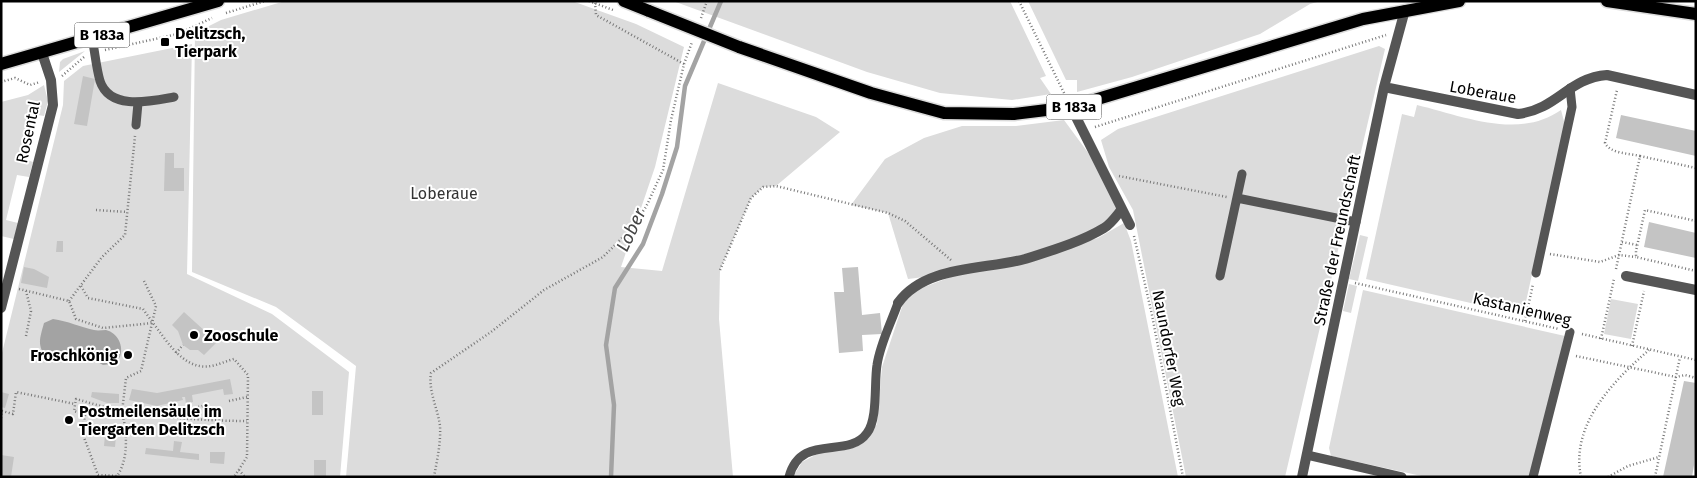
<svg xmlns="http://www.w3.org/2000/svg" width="1697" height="478" viewBox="0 0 1697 478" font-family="'Fira Sans',sans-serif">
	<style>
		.green { fill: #dcdcdc }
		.water { fill: #a3a3a3 }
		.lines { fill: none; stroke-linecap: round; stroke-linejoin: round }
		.stream { stroke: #a3a3a3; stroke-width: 4.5 }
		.building { fill: #c4c4c4 }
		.primary-casing { stroke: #dbdbdb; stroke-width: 15 }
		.path { stroke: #777; stroke-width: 2.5; stroke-dasharray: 1 2.5; stroke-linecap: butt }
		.lane { stroke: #555; stroke-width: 9 }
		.street { stroke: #555; stroke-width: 10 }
		.primary { stroke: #000; stroke-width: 12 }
		.primary-bridge-casing { stroke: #dbdbdb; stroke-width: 15; stroke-linecap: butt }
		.primary-bridge { stroke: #000; stroke-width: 12 }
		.poi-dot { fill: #000; stroke: #fff; stroke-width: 2 }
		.labels { text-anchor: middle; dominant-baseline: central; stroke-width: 4; stroke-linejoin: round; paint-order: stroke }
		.shield { fill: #fff; stroke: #4c4c4c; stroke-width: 1 }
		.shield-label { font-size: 15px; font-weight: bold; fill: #000 }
		.poi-label { font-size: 16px; font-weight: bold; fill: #000; stroke: #fff; text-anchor: start }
		.street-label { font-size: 16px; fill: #000; stroke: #fff }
		.park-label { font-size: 16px; fill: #333; stroke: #fff }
		.water-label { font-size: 18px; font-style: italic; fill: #444; stroke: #fff }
	</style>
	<rect width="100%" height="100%" fill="#fff"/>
	<path class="green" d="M285 1H572L636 24 684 47 655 167 621 267 662 271 718 83 816 117 840 132 776 186 763 187 751 198 720 270 719 319 733 477H346L356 366 276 307 192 272 195 33 221 20Z
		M673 1H1010L1046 76 1040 78 1051 94 1012 100 940 93 867 72Z
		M1028 1H1321L1310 4 1260 34 1132 77 1077 92V80H1066Z
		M192 44 187 274 272 314 349 372 340 477H1V357L63 105 64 81 83 66Z
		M1379 46 1385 49 1285 477H1186L1133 210 1109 167 1101 140 1118 129Z
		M85 51 59 72 60 62 63 59Z
		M44 85 48 101 44 116 32 114 21 158 33 162 29 177 17 175 6 220 18 223 14 239 1 236V102L28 95Z
		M1417 105C1463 116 1518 140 1561 110L1565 125 1523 315 1366 279 1402 114 1414 117Z
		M1064 120 1103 173 1122 209 1105 228 1037 255 1098 238 1124 223 1131 241 1178 477H793L802 462 823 451 856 447 867 439 877 424 882 367 903 304 919 289 964 272 908 279 888 213 851 205 885 159 924 138 962 126H1016Z
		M1360 235 1368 237 1358 281 1349 279Z
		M1349 284 1357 286 1351 313 1343 311Z
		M1363 290 1565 336 1529 477H1426L1331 456 1329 448Z
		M1611 299 1638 304 1631 339 1604 334Z"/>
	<path class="water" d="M53 319C68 321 80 327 94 330 98 331 102 330 106 330 118 333 124 346 120 357L113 364 103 365 94 360 48 359C36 346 40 338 44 323Z"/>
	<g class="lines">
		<path class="stream" d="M611 477 614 405 606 345 615 288 643 244 662 194 677 147 685 86 721 1"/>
	</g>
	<path class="building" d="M83 76 95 79 87 126 74 124Z
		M1621 115 1696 131V156L1616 138Z
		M165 153H174V168H184V191H164Z
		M1649 222 1696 233V258L1644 247Z
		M57 241H63V252H56Z
		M24 267 34 269 49 277 47 288 21 283Z
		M858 267 862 315 880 313 882 334 862 335 863 351 839 353 834 292H844L842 268Z
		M184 312 217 342 204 355 198 350H190L183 345 178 331 172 325Z
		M230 379 233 394 224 395 223 389 192 395 193 402 186 404 185 397H182L183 400 157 406 129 400 132 389 157 393Z
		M1684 381 1696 383 1694 465 1692 477H1663Z
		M312 391H323V415H312Z
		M1 392 9 394 5 408 1 407Z
		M92 392 119 394V403H107L91 397Z
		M105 435 116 436 115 447 104 446Z
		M174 441 182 442 180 452 199 454V460L145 454 146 448 173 451Z
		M210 452H225L224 464 210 463Z
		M1 455 14 457 11 477H1Z
		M314 460H326V477H314Z"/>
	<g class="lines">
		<g class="primary-casing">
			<path id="primary" d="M624 1 649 11
				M1607 1 1696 14
				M739 47 871 93 944 113 1014 114 1071 107 1363 19 1459 1
				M1 64 218 1"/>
		</g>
		<path class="path" d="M589 1 613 10
			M1019 1 1065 95
			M226 13 265 1
			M701 18 707 1
			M105 50 178 34 212 18
			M684 64 692 42
			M62 76 84 57
			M1 82 15 78 30 85 40 82
			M1095 127 1386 35
			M1640 156 1696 168
			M1119 176 1227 197
			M96 210 127 212
			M1696 221 1645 210 1636 251V257L1696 271
			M1134 236 1152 315 1183 477
			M1622 242 1637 245
			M1550 254 1600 262 1619 255 1636 257
			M1616 269 1640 156C1628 153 1611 154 1605 143L1617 90
			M720 270 751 198 763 187 776 186 888 213 905 221 951 260
			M144 281 156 306 141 371 126 378 122 412 76 399 74 411 85 415 82 432 98 475 117 476C129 459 127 432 122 412 163 417 205 421 247 421
			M1355 283 1559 329
			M81 286 88 298 143 309 153 323
			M19 289 69 301 76 319 103 328 153 323C167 341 184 371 211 366 218 365 226 361 234 359L248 375 247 457 234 477
			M69 301 102 257 125 235 135 136
			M1525 321 1533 284
			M1582 334 1696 360
			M26 336 31 311 26 291
			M1601 339 1614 279
			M1632 346 1644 291
			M176 353 183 345
			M1576 356 1676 377 1685 375 1696 378
			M229 401 247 397
			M181 417 188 409 207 405
			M1 418 2 411 13 414 16 392 75 404
			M239 470 245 477
			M434 477C437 460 441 443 440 426 438 409 428 391 431 373L491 332 544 290 603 257 628 232 646 207 663 170 671 120 684 64 596 15 595 3
			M1581 477C1570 425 1613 381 1649 350
			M1608 477 1628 466 1659 457
			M1655 477 1680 357"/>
		<path class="lane" d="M92 38C95 52 96 67 100 81 110 111 151 101 174 97
			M136 125 138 103
			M1237 198 1356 222
			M1536 273 1572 107 1570 88
			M1220 276 1242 174
			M1307 455 1402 477
			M789 477C801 432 848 460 867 433 878 419 874 383 877 365 880 344 891 323 898 303
			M1533 477 1570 332"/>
		<path class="street" d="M1384 87 1518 114C1558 109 1568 78 1607 75L1696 95
			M1071 107 1130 225
			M1626 276 1696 290
			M898 303C925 265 984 270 1025 259 1050 251 1081 242 1104 228 1111 224 1117 215 1122 209
			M1 308 53 105 51 80 42 53
			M1302 477 1384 87 1405 10"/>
		<use href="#primary" class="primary"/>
		<g class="primary-bridge-casing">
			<path id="primary-bridge" d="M649 11 739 47"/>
		</g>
		<use href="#primary-bridge" class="primary-bridge"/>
	</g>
	<g class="poi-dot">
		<rect x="160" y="37" width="10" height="10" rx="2.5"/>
		<circle cx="194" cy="335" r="5"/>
		<circle cx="128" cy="355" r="5"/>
		<circle cx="69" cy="420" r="5"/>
	</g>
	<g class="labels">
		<g class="shield">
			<rect x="74.5" y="22.5" width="55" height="25" rx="4"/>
			<rect x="1046.5" y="94.5" width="55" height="25" rx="4"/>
		</g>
		<g class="shield-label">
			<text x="102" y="35">B 183a</text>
			<text x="1074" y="107">B 183a</text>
		</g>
		<g class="poi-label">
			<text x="175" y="33">Delitzsch,<tspan x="175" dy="18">Tierpark</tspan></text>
			<text x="204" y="335">Zooschule</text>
			<text x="118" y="355" text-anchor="end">Froschkönig</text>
			<text x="79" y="411">Postmeilensäule im<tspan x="79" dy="18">Tiergarten Delitzsch</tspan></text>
		</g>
		<g class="street-label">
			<text transform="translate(1483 92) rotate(10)">Loberaue</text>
			<text transform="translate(28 132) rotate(-78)">Rosental</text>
			<text transform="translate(1337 240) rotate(-78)">Straße der Freundschaft</text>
			<text transform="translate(1522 309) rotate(13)">Kastanienweg</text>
			<text transform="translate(1169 348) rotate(79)">Naundorfer Weg</text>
		</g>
		<g class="park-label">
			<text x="444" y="193">Loberaue</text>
		</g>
		<g class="water-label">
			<text transform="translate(631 230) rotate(-65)">Lober</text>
		</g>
	</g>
	<rect width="1697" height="478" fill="none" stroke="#000000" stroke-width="5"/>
</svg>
